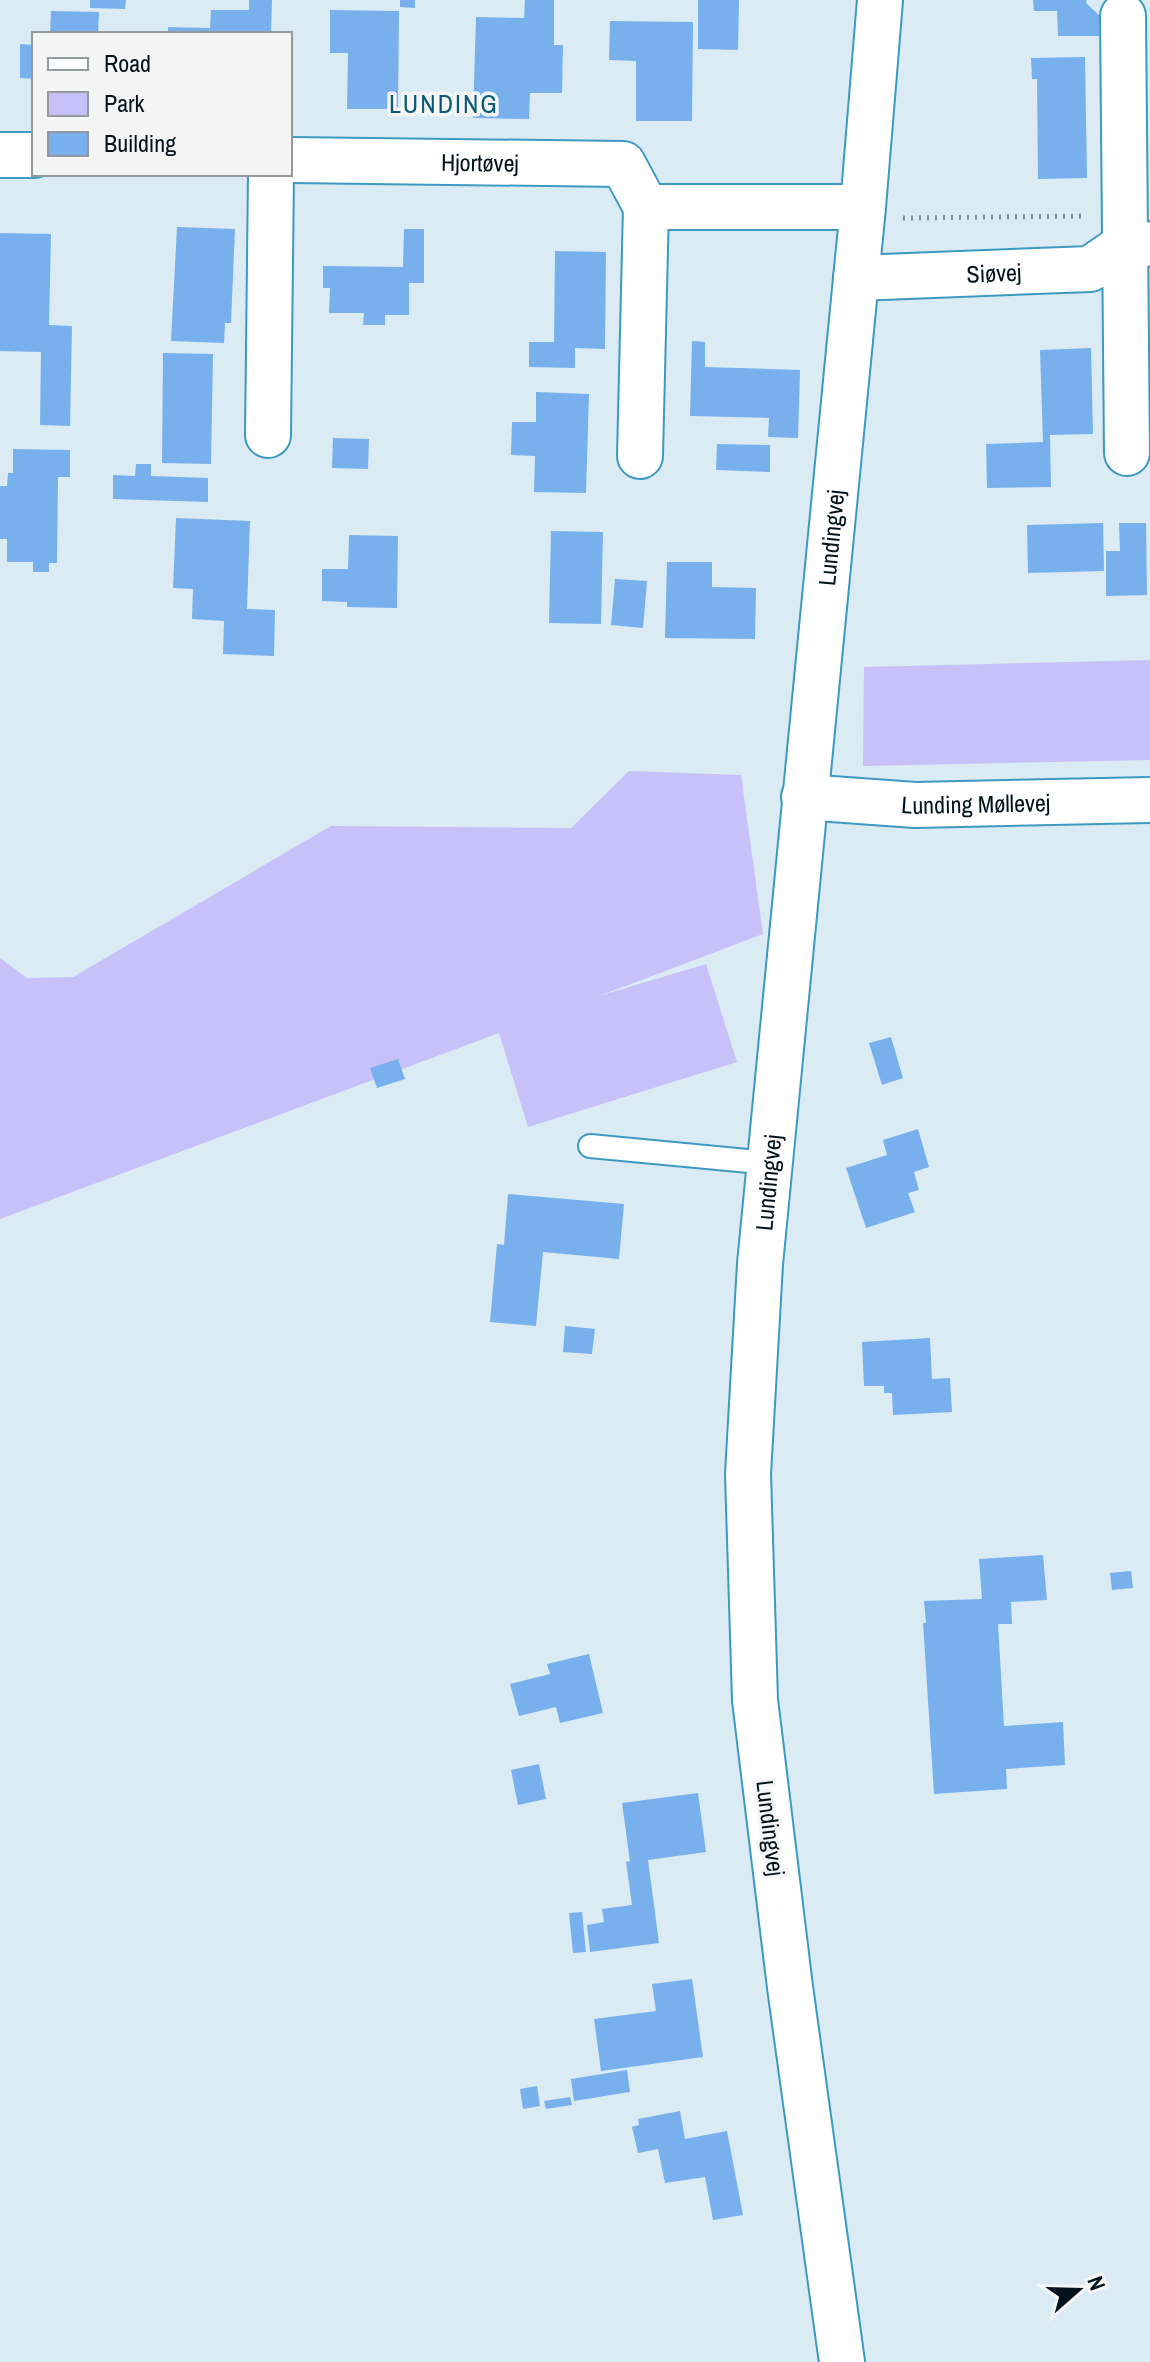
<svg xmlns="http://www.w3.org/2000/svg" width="1150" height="2362" viewBox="0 0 1150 2362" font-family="'Archivo Narrow',sans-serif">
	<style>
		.green { fill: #c8c0f8 }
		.building { fill: #77b0ed }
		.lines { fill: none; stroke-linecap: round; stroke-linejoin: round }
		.service-casing { stroke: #3b99c2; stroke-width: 26 }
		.minor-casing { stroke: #3b99c2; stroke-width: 48 }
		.tertiary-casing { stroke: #3b99c2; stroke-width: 48 }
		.path { stroke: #7c8d96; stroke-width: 5; stroke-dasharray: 2 6; stroke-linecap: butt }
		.service { stroke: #fff; stroke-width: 22 }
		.minor { stroke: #fff; stroke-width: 44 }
		.tertiary { stroke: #fff; stroke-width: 44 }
		.labels { text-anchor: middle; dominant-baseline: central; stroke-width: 7; stroke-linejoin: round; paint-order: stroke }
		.street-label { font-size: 24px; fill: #01121b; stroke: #f5f5f5 }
		.neighbourhood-label { font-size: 26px; letter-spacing: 2px; fill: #085a78; stroke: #f5f5f5 }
	</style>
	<rect width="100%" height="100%" fill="#daebf4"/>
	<path class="green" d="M1150 660V760L863 766 864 667Z
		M629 771 741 775 763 934 599 996 706 964 737 1062 528 1127 499 1033 0 1219V958L27 978 73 977 331 826 571 828Z"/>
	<path class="building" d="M90 0H126L125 9 90 8Z
		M249 0H272L271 34H168V27L210 28 211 10H249Z
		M400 0H415V8L400 7Z
		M525 0H554V45H563L562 93H530L529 119 473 118 476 17 524 18Z
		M698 0H739L738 50 698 49Z
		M1033 0H1086L1087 4 1099 15V36H1058L1057 11H1034Z
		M330 10 399 11 398 109H347L348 53H330Z
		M51 11 99 12 98 34H50Z
		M610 21 693 22 692 121H636V61L609 60Z
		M20 44 34 45V79L20 78Z
		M1085 57 1087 178 1038 179 1037 79H1032L1031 58Z
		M177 227 235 229 231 323H225L224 343 171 341Z
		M404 229H424V283H409V315H385V325H363L364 313H329L330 288H323V266L403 267Z
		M0 233 51 234 49 325 72 326 70 426 40 425 41 352 0 351Z
		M555 251 606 252 605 349 575 348V368L529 367V342H554Z
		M692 341 705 342V367L800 370 798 438 768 437 769 418 690 416Z
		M1091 348 1093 434 1050 435 1051 487 987 488 986 444 1043 442 1040 350Z
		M163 353 213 354 211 464 162 463Z
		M536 392 589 394 586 493 534 492 535 456 511 455 512 422H536Z
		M333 438 369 439 368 469 332 468Z
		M717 444 770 445V472L716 470Z
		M13 449 70 450V477H58L57 563H49V572H33V562H7V539H0V486H7L8 473H13Z
		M136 464H151V476L208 478V502L113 499V475L135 476Z
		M176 518 250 521 247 609 275 610 274 656 223 654 224 621 192 619 193 589 173 588Z
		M1103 523 1104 571 1028 573 1027 525Z
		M1119 523H1146L1147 595 1106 596V551H1120Z
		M551 531 603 532 601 624 549 623Z
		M349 535 398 536 397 608 347 607V602L322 601V569H348Z
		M667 562H712V587L756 588 755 639 665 638Z
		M615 579 647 581 643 628 611 625Z
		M891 1037 903 1078 882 1085 869 1043Z
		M398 1059 405 1079 377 1088 370 1068Z
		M918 1129 929 1167 914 1172 919 1190 908 1193 915 1212 866 1228 846 1168 887 1155 883 1140Z
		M508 1194 624 1204 619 1259 543 1252 536 1326 490 1322 497 1244 504 1245Z
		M565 1326 595 1329 592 1354 563 1352Z
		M930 1338 932 1379 950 1378 952 1412 893 1415 892 1393H884V1386H864L862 1342Z
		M1043 1555 1047 1600 1011 1602 1012 1624H998L1004 1726 1063 1722 1065 1765 1006 1769 1007 1789 934 1794 923 1623H926L924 1601 982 1599 979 1559Z
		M1131 1571 1133 1588 1112 1590 1110 1573Z
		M589 1654 603 1713 560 1723 556 1707 519 1716 510 1684 550 1674 547 1664Z
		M539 1764 546 1799 518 1805 511 1770Z
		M698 1793 706 1852 648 1860 659 1943 590 1952 587 1925 604 1922 602 1909 632 1905 626 1862 630 1861 622 1803Z
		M582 1912 586 1952 573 1953 569 1913Z
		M692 1979 703 2057 601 2071 594 2019 656 2011 652 1984Z
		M627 2070 630 2092 574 2101 571 2079Z
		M537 2086 540 2106 523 2109 520 2089Z
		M570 2097 572 2105 546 2109 544 2101Z
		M680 2111 685 2139 727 2131 743 2215 713 2220 705 2177 665 2183 658 2149 638 2153 632 2127 639 2125 638 2119Z"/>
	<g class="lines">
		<g class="service-casing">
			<path id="service" d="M590 1146 770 1163"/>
		</g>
		<g class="minor-casing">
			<g id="minor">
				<path d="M1123 16 1127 453"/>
				<path d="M0 155H34"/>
				<path id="s1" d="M290 160 623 164 646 207H863"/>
				<path id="s2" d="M856 278 1090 269 1125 245 1145 244"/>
				<path d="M268 435 271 174"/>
				<path d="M640 456 646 207"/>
				<path id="s3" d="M804 797 915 805 1150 800"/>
			</g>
		</g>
		<g class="tertiary-casing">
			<g id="tertiary">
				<path id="s4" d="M842 2362 790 1987 755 1700 748 1474 760 1264 863 207 880 0"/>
			</g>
		</g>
		<path class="path" d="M903 218 1085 216"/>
		<use href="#service" class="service"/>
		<use href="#minor" class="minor"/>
		<use href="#tertiary" class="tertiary"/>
	</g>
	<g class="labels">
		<g class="street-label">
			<text stroke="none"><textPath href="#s1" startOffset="190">Hjortøvej</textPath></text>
			<text stroke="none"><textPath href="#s2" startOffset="138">Siøvej</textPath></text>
			<text stroke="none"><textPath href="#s4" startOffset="1834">Lundingvej</textPath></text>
			<text stroke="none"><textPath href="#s3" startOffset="172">Lunding Møllevej</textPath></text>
			<text stroke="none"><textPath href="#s4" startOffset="1186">Lundingvej</textPath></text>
			<text transform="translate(771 1828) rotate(83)">Lundingvej</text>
		</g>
		<g class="neighbourhood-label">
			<text x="444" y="103">LUNDING</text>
		</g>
	</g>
	<rect x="32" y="32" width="260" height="144" fill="#f5f5f5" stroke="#939a9e" stroke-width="2"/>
	<rect x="48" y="58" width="40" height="12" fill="#ffffff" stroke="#939a9e" stroke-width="2"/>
	<text x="104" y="72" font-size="24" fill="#01121b">Road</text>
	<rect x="48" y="92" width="40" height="24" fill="#c8c0f8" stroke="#939a9e" stroke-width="2"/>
	<text x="104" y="112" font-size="24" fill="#01121b">Park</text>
	<rect x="48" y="132" width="40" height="24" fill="#77b0ed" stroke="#939a9e" stroke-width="2"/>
	<text x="104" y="152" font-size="24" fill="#01121b">Building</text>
	<g transform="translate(1078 2290) rotate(70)" stroke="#f5f5f5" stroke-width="6" paint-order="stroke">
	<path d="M0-6L14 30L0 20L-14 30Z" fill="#01121b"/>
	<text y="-12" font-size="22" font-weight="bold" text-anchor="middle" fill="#01121b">N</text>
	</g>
</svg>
